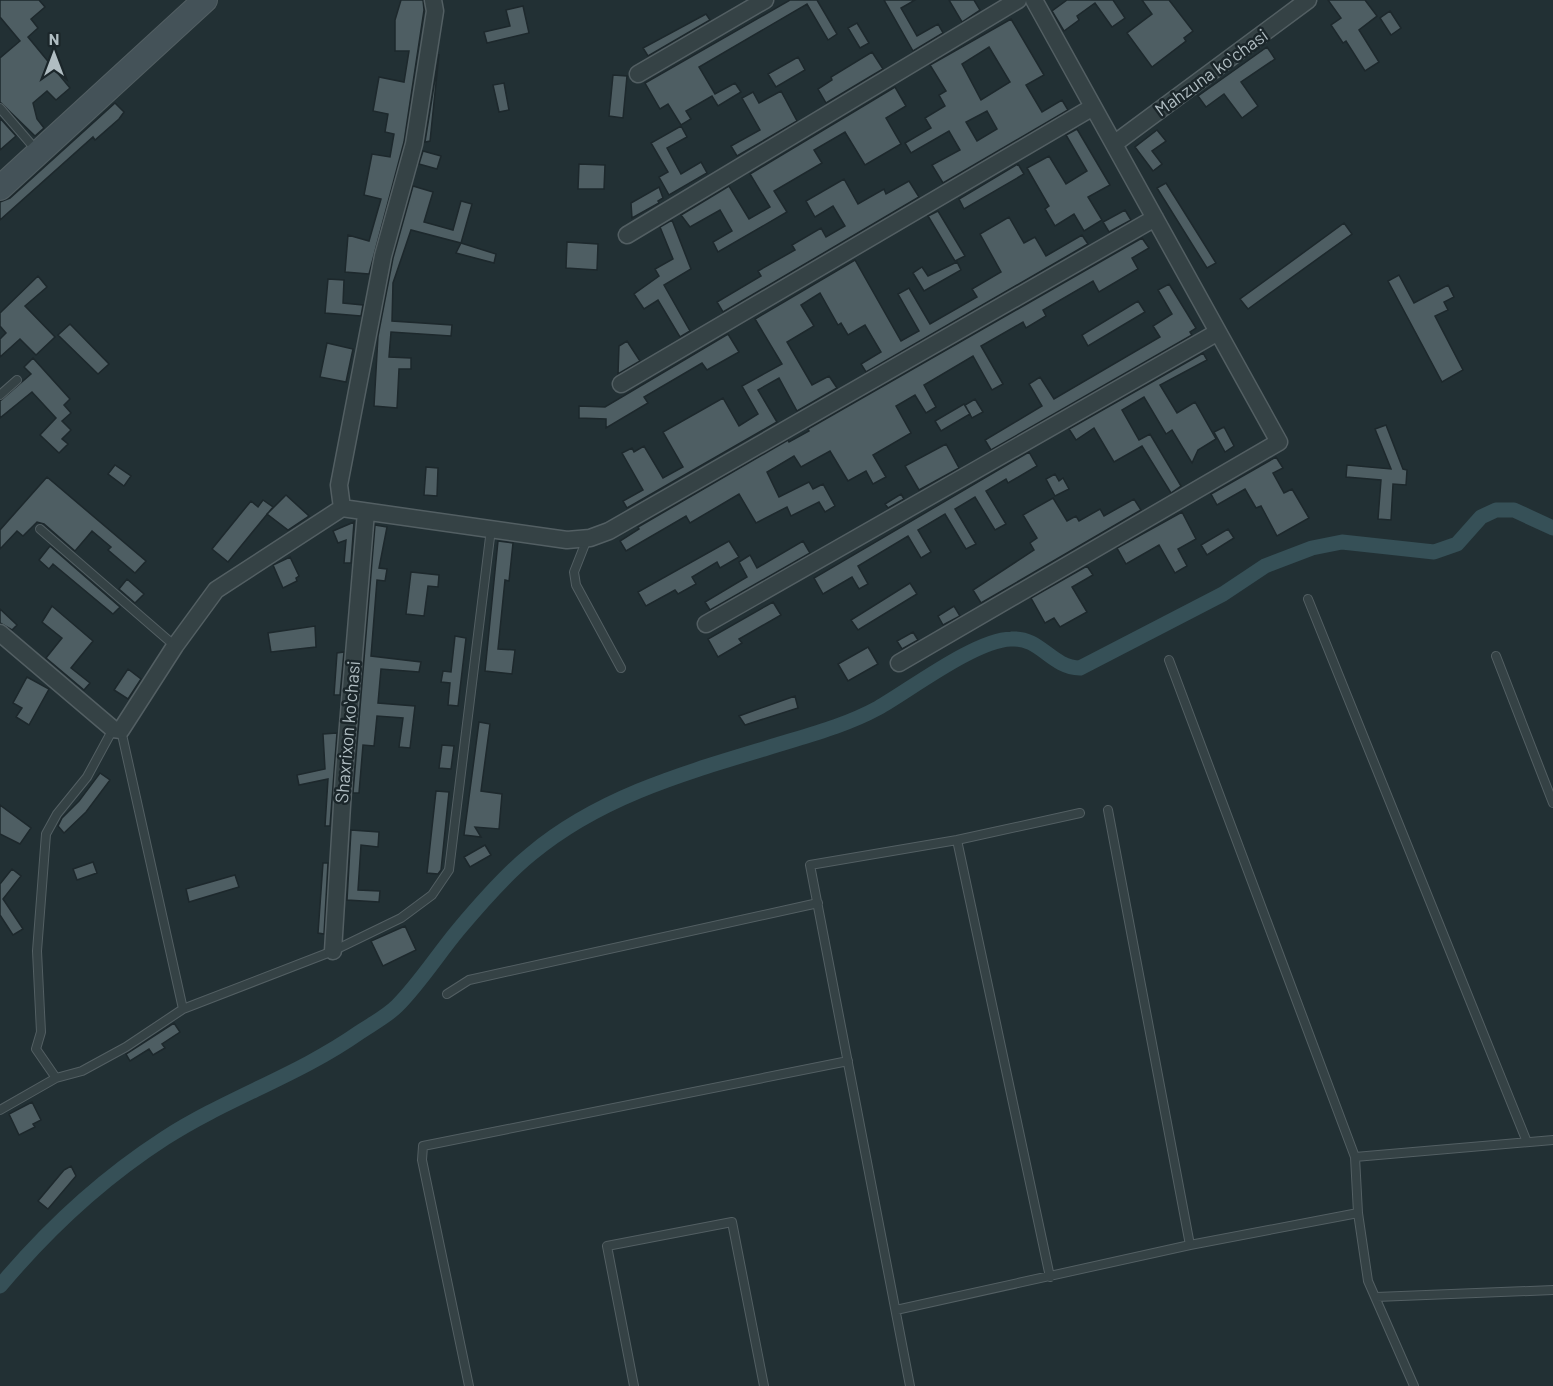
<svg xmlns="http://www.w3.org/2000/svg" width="1553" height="1386" viewBox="0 0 1553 1386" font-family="Barlow,sans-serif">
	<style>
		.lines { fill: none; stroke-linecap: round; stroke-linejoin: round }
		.canal { stroke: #365057; stroke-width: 15 }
		.building { fill: #4e5e63; stroke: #1d282c; stroke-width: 1.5; fill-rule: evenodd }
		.lane-casing { stroke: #535f63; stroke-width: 10 }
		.street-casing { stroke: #535f63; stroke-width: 19 }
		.secondary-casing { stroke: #535f63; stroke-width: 26 }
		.lane { stroke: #354245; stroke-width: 8 }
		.street { stroke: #354245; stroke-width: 16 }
		.secondary { stroke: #445258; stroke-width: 24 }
		.labels { text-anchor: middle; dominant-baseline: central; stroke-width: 5; stroke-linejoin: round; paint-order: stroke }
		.street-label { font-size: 18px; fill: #b0bdc2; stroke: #1b262a }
	</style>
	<rect width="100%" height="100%" fill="#223034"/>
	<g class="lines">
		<path class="canal" d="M0 1286C47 1230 103 1178 165 1138 227 1098 299 1075 360 1032 372 1024 387 1016 397 1006 420 983 438 954 459 929 480 904 505 875 531 854 599 797 684 773 767 748 805 736 843 727 878 708 910 690 975 640 1011 639 1041 637 1050 667 1080 668L1223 594 1265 566 1312 548 1342 542 1434 552 1457 544 1481 517 1496 510H1514L1553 528"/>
	</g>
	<path class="building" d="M0 0H39L45 7 31 19 38 28 28 37 70 88 56 100 47 91 33 103 37 119 44 128 35 136 0 102V58L20 41 0 17Z
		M401 0H423L424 10 404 142 369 274 345 272 348 235 369 241 381 199 364 195 372 154 390 157 394 134 385 132 388 114 373 111 379 77 404 82 409 51H395V20Z
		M790 0H817L837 34 828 40 807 4 699 67 715 94 735 83 741 92 718 106 712 96 686 111 691 119 681 125 668 104 660 109 645 83Z
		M884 0H915L901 8 917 36 938 24 943 33 913 51Z
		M949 0H974L980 10 962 22Z
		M1067 0H1113L1125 18 1112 27 1095 3 1077 16 1079 20 1064 31 1052 11Z
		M1142 0H1169L1193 31 1184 38 1186 41 1152 67 1127 33 1152 14Z
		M1328 0H1365L1377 16 1359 30 1379 62 1365 71 1346 41 1343 43 1331 25 1341 18Z
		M523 6 529 33 487 43 484 32 510 26 506 10Z
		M1390 11 1401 28 1391 35 1380 18Z
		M706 14 710 20 648 56 643 48Z
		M1011 19 1044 75 1026 85 1042 112 1062 100 1068 110 943 183 932 165 960 150 949 131 911 153 905 143 931 128 925 118 945 106 939 95 946 91 930 65ZM989 47 1010 82 981 100 962 64ZM987 111 997 129 977 141 966 122Z
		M857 23 869 43 860 48 848 28Z
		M1267 47 1275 59 1241 82 1258 106 1242 118 1224 94 1206 107 1198 96Z
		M872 52 883 69 826 103 818 89 832 80 831 77Z
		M439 54 430 141 425 142Z
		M798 57 805 70 776 87 768 74Z
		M613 75 627 76 623 118 609 116Z
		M504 83 509 110 499 112 493 85Z
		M895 87 906 106 886 118 901 144 865 165 845 132 814 150 822 163 774 191 787 212 718 252 713 242 732 231 720 210 690 227 681 215 729 186 749 219 770 207 750 174Z
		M781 91 797 121 737 156 731 146 760 130 742 98 753 92 759 103Z
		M115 103 124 112 119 119 95 140 93 137 0 220V202L10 198Z
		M0 118 16 136 0 150Z
		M681 126 687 137 667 148 681 174 701 162 707 173 669 195 659 177 668 172 651 143Z
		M1077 129 1110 185 1088 197 1102 220 1084 231 1074 214 1055 226 1045 209 1049 206 1027 168 1049 156 1066 184 1087 171 1066 135Z
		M1157 130 1166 141 1152 151 1162 164 1153 171 1135 147Z
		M423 151 441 156 437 169 419 164Z
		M579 164 605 165 604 189H578Z
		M1018 164 1024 174 964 209 959 199Z
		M844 179 858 204 884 189 886 194 909 181 919 197 723 312 717 302 761 276 758 271 795 250 792 245 821 228 826 237 845 226 833 206 815 217 806 201Z
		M1166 183 1216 263 1207 268 1157 188Z
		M413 186 433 192 424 222 453 230 461 201 472 204 461 243 411 230 393 283 392 321 452 325 451 336 391 332 389 357 411 358V369H399L397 408 374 406 378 336 393 258Z
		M659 187 663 198 658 201 659 203 632 218 631 203Z
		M1125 210 1131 220 1109 232 1103 222Z
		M938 211 965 256 955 261 928 216Z
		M1009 217 1024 243 1035 237 1046 256 1082 235 1088 244 866 372 861 364 881 352 865 325 848 335 841 323 838 325 820 293 801 305 814 326 787 342 812 385 829 376 837 388 797 411 779 378 758 390 777 422 627 508 623 501 643 490 622 453 632 448 634 452 644 446 663 478 683 467 663 432 723 398 739 426 758 414 742 386 782 364 755 319 855 260 901 341 919 331 898 294 909 288 930 324 977 297 972 289 1001 272 980 234Z
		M672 220 691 269 664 285 690 331 680 337 658 300 644 309 634 294 659 276 655 269 673 259 660 227Z
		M1344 223 1352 234 1248 309 1240 299Z
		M1142 238 1149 248 1132 258 1138 269 1099 292 1093 281 1043 310 1046 316 1026 328 1023 322 981 346 1003 384 992 390 973 356 924 385 936 407 926 413 915 395 896 406 911 433 873 455 886 477 873 484 866 471 848 481 830 451 801 467 794 456 767 472 779 497 809 482 813 489 823 484 835 506 825 512 819 502 791 516 787 507 756 523 739 494 690 523 686 516 626 551 620 541 639 529 638 527 788 440 789 442 809 431 808 429Z
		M567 242 598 244 597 270 566 268Z
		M461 243 496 254 494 263 456 253Z
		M957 262 961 270 924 291 913 273 922 267 928 276Z
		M1399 275 1414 303 1448 285 1454 297 1444 302 1448 310 1435 316 1463 370 1442 382 1388 281Z
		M38 276 47 287 25 306 55 337 36 355 20 339 0 357V339L6 333 0 326V313Z
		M328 279 344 280 343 303 363 305 361 316 325 313Z
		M1169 284 1196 328 1190 332 1192 335 991 450 985 440 1042 406 1029 384 1040 377 1054 399 1160 337 1153 326 1172 314 1158 290Z
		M1138 301 1145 312 1088 346 1082 335Z
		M70 324 109 364 98 374 58 335Z
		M728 334 739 352 707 370 702 363 644 397 648 403 606 428V419L579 418V406L605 407Z
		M627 341 640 361 618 374 619 346Z
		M327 343 353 349 346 382 320 377Z
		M1203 353 1207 360 1160 385 1177 413 1195 402 1216 439 1198 450 1192 463 1172 430 1166 434 1144 397 1122 410 1139 440 1150 434 1181 486 1171 493 1142 446 1114 462 1094 428 1076 440 1069 429Z
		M33 358 70 399 64 405 71 413 62 421 71 430 62 439 68 444 59 453 40 435 56 418 32 392 0 418V401L31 374 24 367Z
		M975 399 983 412 972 418 965 405Z
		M964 404 970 414 941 431 935 421Z
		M1386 425 1403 469 1407 470 1406 485 1393 484 1391 520 1378 519 1381 480 1346 477 1347 465 1391 469 1375 429Z
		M1224 427 1234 446 1225 452 1214 432Z
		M946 444 959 468 919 490 905 466Z
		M1029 452 1037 466 1008 483 1006 479 986 491 1006 524 995 530 975 497 955 509 976 544 966 549 945 514 918 530 931 552 921 558 908 536 858 566 868 584 859 589 852 577 823 594 814 578Z
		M1276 457 1283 468 1273 473 1284 493 1292 489 1309 518 1277 536 1261 506 1256 508 1245 489 1217 505 1211 494Z
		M115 465 131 476 124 486 108 474Z
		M426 467 438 468 437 496 424 495Z
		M1055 474 1059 481 1063 478 1069 489 1055 496 1046 479Z
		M47 477 146 561 135 573 108 550 111 547 92 531 75 551 44 524 37 522 23 536 17 531 0 549V530Z
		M901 494 904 499 888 508 885 504Z
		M286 495 309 516 288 530 267 514Z
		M1053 498 1067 521 1076 516 1079 521 1100 509 1104 516 1134 499 1141 510 981 603 973 590 1034 550 1030 543 1037 538 1023 515Z
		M263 500 273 507 228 562 212 549 251 501 258 507Z
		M1182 512 1196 539 1178 549 1187 566 1175 573 1159 545 1126 564 1117 548Z
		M354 522 351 563H344L346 540 338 543 333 531Z
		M375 525 387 527 379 568 387 569 385 581 377 580 371 656 421 662 419 672 381 669 378 703 415 706 410 748 399 747 403 718 377 716 374 746 363 745 359 793H353Z
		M1228 529 1234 538 1207 555 1201 545Z
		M498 541 513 543 509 581 505 580 498 649 515 650 512 674 485 671Z
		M729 541 739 557 720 568 717 562 692 577 696 584 678 594 675 590 646 606 638 592Z
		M803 541 810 553 710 610 705 602 747 577 739 562 750 555 757 568Z
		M50 546 120 607 113 614 53 564 49 569 39 560Z
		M290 557 299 576 296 578 297 581 283 588 273 565Z
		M1087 566 1093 575 1072 587 1087 612 1060 627 1054 618 1045 623 1031 598Z
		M411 572 439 575 438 587 428 586 424 616 406 614Z
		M127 579 144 594 135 603 119 589Z
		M910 583 917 594 858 630 851 620Z
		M773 602 781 615 739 639 742 643 718 657 708 639Z
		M52 606 93 641 71 668 90 683 84 690 46 658 62 638 42 622Z
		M954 606 960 616 943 625 938 616Z
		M0 609 17 625 12 630 0 623Z
		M315 626 316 647 271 652 268 633Z
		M913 632 918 640 902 649 897 641Z
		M455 636 466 638 458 706 448 705 450 683 441 682 443 671 451 672Z
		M868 647 878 664 848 681 838 664Z
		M344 652 340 695H334L337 653Z
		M128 669 141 679 128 699 114 690Z
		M27 677 49 689 29 725 16 717 22 708 13 703Z
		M795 696 798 708 745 725 739 716Z
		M479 722 490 724 481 791 502 794 499 829 475 827 481 837 464 835Z
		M337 733 330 826H325L328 779 299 785 297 775 325 769 323 734Z
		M442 745 454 746 451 769 439 768Z
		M100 773 110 780 86 812 64 833 58 826 62 818 79 801Z
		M436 791 449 792 441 870 438 874 427 873Z
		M0 805 31 828 20 844 0 834Z
		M351 830 379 832 378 847 361 845 358 890 380 891 379 902 347 900Z
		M485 845 491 855 470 867 464 857Z
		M93 862 97 873 77 880 73 869Z
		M323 863H328L324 934 318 933Z
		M12 869 21 876 3 899 23 929 13 935 0 915V884Z
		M235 875 239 887 189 902 186 889Z
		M405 926 416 950 383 966 371 941Z
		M174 1023 180 1032 162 1044 165 1048 153 1055 149 1049 130 1061 126 1054Z
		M32 1102 41 1120 33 1124 35 1127 19 1135 9 1114Z
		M71 1166 76 1176 48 1209 38 1201 64 1170Z"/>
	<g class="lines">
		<g class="lane-casing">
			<path id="lane" d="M0 108 37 151
				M0 395 17 380
				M40 529 175 646
				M587 539 574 572 576 585 621 668
				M1308 599 1527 1142
				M1496 656 1553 803
				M1169 660 1355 1157 1358 1213 1368 1281 1414 1386
				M1108 810 1190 1245
				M957 840 1050 1277
				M447 994 469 980 818 903
				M183 1009 333 951 401 918 432 895 449 870 491 529
				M56 1078 36 1049 41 1032 37 951 46 834 57 814 87 777 113 729
				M0 1110 56 1078 82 1071 126 1047 183 1009 121 730
				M1355 1157 1553 1140
				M1376 1297 1553 1290
				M896 1310 1190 1245 1358 1213
				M469 1386 422 1160 423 1146 848 1061
				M634 1386 607 1246 732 1222 764 1386
				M910 1386 810 865 957 840 1080 813"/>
		</g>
		<g class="street-casing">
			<path id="street" d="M638 74 765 0
				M1114 144 1308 0
				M627 235 1018 0
				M621 384 1093 107
				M342 508 567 540 590 538 609 531 1155 218
				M706 624 1218 332
				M0 633 113 729 121 730 175 646 216 590 342 508 339 485 383 256 414 144 435 11 433 0
				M899 663 1279 442 1034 0
				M333 951 344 773 366 512"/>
		</g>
		<g class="secondary-casing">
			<path id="secondary" d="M0 188 205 0"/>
		</g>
		<use href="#lane" class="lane"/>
		<use href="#street" class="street"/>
		<use href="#secondary" class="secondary"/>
	</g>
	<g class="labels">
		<g class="street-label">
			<text transform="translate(1211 72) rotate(-36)">Mahzuna koʻchasi</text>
			<text transform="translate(347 732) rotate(-85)">Shaxrixon koʻchasi</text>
		</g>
	</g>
	<g transform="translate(54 54)" stroke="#1b262a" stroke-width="4.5" paint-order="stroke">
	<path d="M0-4.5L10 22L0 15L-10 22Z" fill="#b0bdc2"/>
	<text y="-9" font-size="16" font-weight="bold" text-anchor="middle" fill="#b0bdc2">N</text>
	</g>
</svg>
